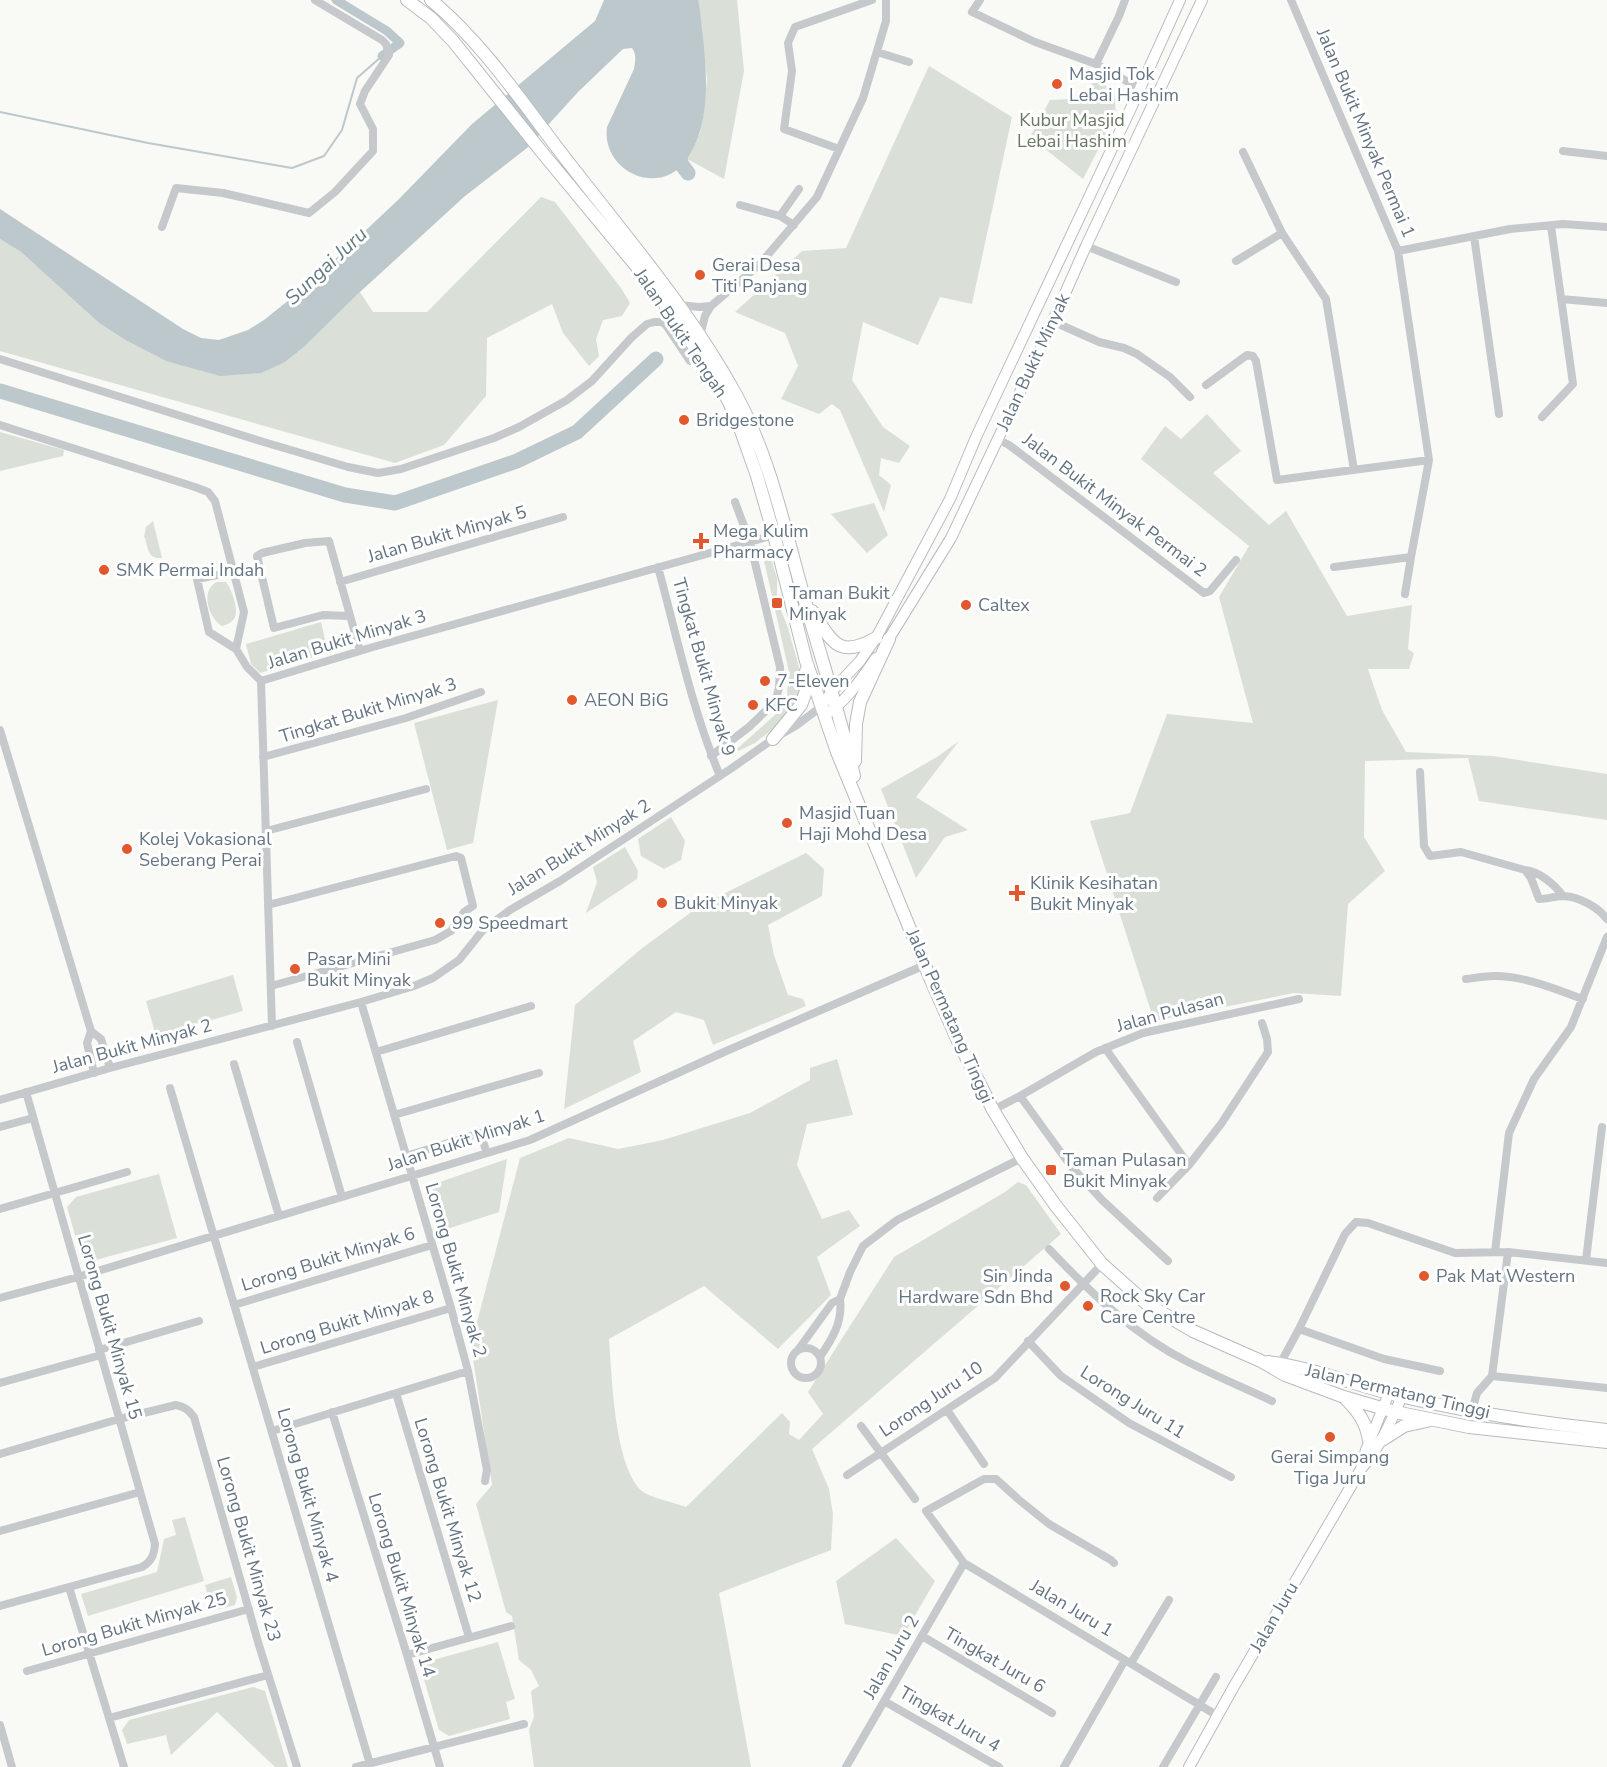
<svg xmlns="http://www.w3.org/2000/svg" width="1607" height="1767" viewBox="0 0 1607 1767" font-family="'Nunito Sans',sans-serif">
	<style>
		.green { fill: #dae0d7 }
		.water { fill: #bcc8cc }
		.lines { fill: none; stroke-linecap: round; stroke-linejoin: round }
		.stream { stroke: #bcc8cc; stroke-width: 2 }
		.canal { stroke: #bcc8cc; stroke-width: 9 }
		.river { stroke: #bcc8cc; stroke-width: 15 }
		.major-casing { stroke: #b8bcc0; stroke-width: 12 }
		.highway-casing { stroke: #b8bbbe; stroke-width: 14 }
		.minor { stroke: #c5c9cc; stroke-width: 8 }
		.major { stroke: #fff; stroke-width: 10 }
		.highway { stroke: #fff; stroke-width: 12 }
		.poi-dot { fill: #e1572e; stroke: #fff; stroke-width: 2 }
		.labels { text-anchor: middle; dominant-baseline: central; stroke-width: 6; stroke-linejoin: round; paint-order: stroke }
		.poi-label { font-size: 18px; fill: #647481; stroke: #fff; text-anchor: start }
		.park-label { font-size: 18px; fill: #677963; stroke: #fff }
		.street-label { font-size: 18px; fill: #647481; stroke: #fff }
		.water-label { font-size: 20px; font-style: italic; fill: #647a82; stroke: #fff }
	</style>
	<rect width="100%" height="100%" fill="#f9f9f6"/>
	<path class="green" d="M698 0H737L744 71 724 179 687 159 700 132 704 112 707 79Z
		M929 66 1012 117 972 304 940 297 918 345 863 322 852 380 883 427 910 446 899 463 881 458 879 475 891 485 884 512 840 410 832 404 819 414 781 399 798 366 785 333 735 312 802 251 846 248Z
		M1092 80 1114 89 1116 115 1083 179 1030 137 1050 100 1090 98Z
		M541 197 555 202 621 288 630 303 622 316 603 320 596 339 599 356 589 366 563 333 552 304 487 338 486 396 444 445 395 463 0 351V239L21 252 99 323 127 341 166 361 285 362 304 347 360 292 373 312H427Z
		M1207 414 1241 451 1213 473 1269 525 1286 511 1347 616 1412 605 1408 649 1414 653 1409 669H1368L1382 710 1406 752 1493 756 1607 774V820L1479 801 1468 758 1365 761 1364 837 1385 871 1348 904 1341 996 1294 993 1154 1021 1090 821 1130 813 1167 714 1253 723 1219 597 1249 546 1141 459 1165 426 1181 439Z
		M0 432 64 450 63 456 0 471Z
		M874 503 888 535 867 553 831 514Z
		M153 521 162 558C148 559 148 549 145 538L144 537 146 527Z
		M764 546 768 549 777 578V596L781 610 788 628 802 678V698L783 721 755 743 730 755 786 705 789 672 761 547Z
		M217 582H226C231 588 240 611 234 619 231 623 226 625 222 626 208 618 200 590 217 582Z
		M321 622 328 653 260 673 251 664 246 644Z
		M498 700 473 843 447 850 414 723Z
		M959 741 916 797 968 830 945 837 916 878 881 789 937 757Z
		M671 817 685 841 681 860 664 869 641 856 638 839Z
		M625 847 638 871 637 879 586 913 597 882 593 867Z
		M806 853 824 869 822 896 768 925 774 955 788 995 803 999 806 1006 713 1045 704 1020 676 1012 633 1041 641 1072 564 1109 575 1005 641 949 701 905Z
		M233 975 243 1011 156 1036 146 1001Z
		M837 1059 853 1115 807 1124 797 1165 822 1219 849 1210 860 1226 817 1257 831 1295 778 1349 704 1286 609 1339C612 1376 614 1466 642 1491 648 1497 676 1503 686 1507L782 1413 790 1422 789 1434 799 1440 823 1414 808 1392 894 1257 1005 1192 1018 1182 1026 1185 1061 1234 812 1449 829 1489 833 1514 831 1550 719 1593 751 1767H534L529 1730 534 1717 531 1691 539 1686 531 1670 519 1660 512 1616 506 1612 476 1504 492 1485 471 1345 520 1158 569 1138 618 1149 663 1140 750 1113 810 1080V1068Z
		M507 1159 499 1212 441 1231 431 1193 437 1183Z
		M159 1174 177 1238 92 1261 81 1256 67 1207 76 1197Z
		M185 1517 204 1581 88 1616 81 1594 157 1572 164 1539 176 1535 172 1520Z
		M896 1538 935 1581 903 1636 845 1624 836 1581Z
		M231 1577 237 1597 235 1605 212 1611 205 1585Z
		M498 1642 515 1699 506 1702 510 1719 449 1736 439 1730 422 1673 426 1662Z
		M253 1687 265 1691 288 1767H275L217 1712 171 1755 166 1735 127 1744 122 1730 129 1720Z"/>
	<path class="water" d="M604 0H698C701 12 701 25 703 37 707 77 711 123 687 159 660 199 601 171 607 127L634 69C635 62 637 55 632 48L623 49 579 91 527 148 465 196 360 292 304 347 285 362 261 373 220 376 166 361 127 341 99 323 21 252 0 239V209L183 329 201 338 219 340 248 330 264 320 310 283 399 199 472 124 595 21Z"/>
	<g class="lines">
		<path class="stream" d="M0 112 148 143 292 168 324 156 342 130 357 78 382 56"/>
		<path class="canal" d="M336 0 387 31 400 43 382 56"/>
		<path class="river" d="M676 147 682 165 688 173
			M0 391 345 495 395 503 517 461 577 432 656 359"/>
		<g class="major-casing">
			<path id="major" d="M885 645 951 538 1040 350 1086 246 1202 0
				M822 706 832 691 860 661 876 638 950 499 977 435 1132 106 1180 0
				M825 715C847 701 861 679 876 658
				M1362 1465 1366 1450 1389 1393
				M1189 1767 1233 1688 1361 1469C1380 1447 1391 1422 1402 1396"/>
		</g>
		<g class="highway-casing">
			<path id="highway" d="M407 0 431 18 453 41 541 151 637 267 672 314 718 382 730 404 740 428 757 476 774 535 806 661 837 752 931 980 958 1041 993 1110 1022 1158 1056 1206 1102 1264 1147 1304 1193 1331 1261 1361 1285 1375 1344 1397 1395 1412 1469 1427 1607 1442
				M431 0C486 46 525 107 569 163 627 238 690 311 736 395 771 459 785 531 805 601 821 659 841 717 854 776
				M812 611C832 641 838 660 876 638
				M773 739 801 705 806 691V671
				M855 761 856 724 860 702 889 639
				M1268 1362C1313 1368 1356 1385 1400 1396 1468 1412 1538 1423 1607 1430
				M1345 1398C1358 1411 1366 1422 1369 1440
				M1382 1440 1404 1426 1427 1421"/>
		</g>
		<path class="minor" d="M980 0 972 12 1035 42 1096 64 1139 88
			M1291 0 1398 251 1429 460 1411 557 1405 594
			M877 52 909 62
			M1096 64 1119 16 1125 0
			M839 149 784 129 792 71 788 43 795 27 872 0
			M1563 151 1607 156
			M1243 152 1282 233 1326 299 1354 470
			M740 205 780 216 794 225
			M780 216 799 189
			M162 227 176 188 223 193 309 213 335 192 373 151V129L360 104 365 91 389 55 386 44 382 40 315 0
			M1474 236 1499 414
			M1086 246 1176 282
			M1398 251 1510 229 1563 224 1607 227
			M1236 261 1282 233
			M1561 299 1607 303
			M678 305 699 307 711 306
			M1052 321 1099 342 1124 348 1137 354 1170 377 1190 397
			M700 336 705 316 711 306 760 264 817 197 863 98 886 21V0
			M0 359 257 440 348 467 378 473 401 469 494 438 519 427 567 400 592 381 631 338 647 324 654 322H662L666 325 690 361H697L701 357
			M1206 385 1247 355 1253 356 1256 361 1277 480 1429 460
			M1542 417 1573 384 1551 226
			M0 425 195 487 208 492 215 501 244 612 236 649 247 667 261 681
			M997 439 1009 445 1204 593 1210 591 1236 560
			M658 567C677 637 692 709 720 776
			M1334 567 1411 557
			M232 572 197 579 209 632 236 649
			M340 582 563 517
			M349 616 323 615 274 628 257 556 262 553 305 543 329 541 360 651
			M0 730 91 1031 101 1039 110 1068
			M711 756 749 727 775 702 779 688 780 667 772 634 750 542 735 502
			M263 757 406 718 481 692
			M1420 772 1424 846 1430 856 1461 852 1525 870 1531 878 1539 899C1548 899 1556 896 1564 896 1579 897 1598 907 1607 919
			M266 831 426 789
			M1525 870C1539 871 1555 885 1563 896
			M268 905 456 856 461 858 473 906 464 912 451 931 435 940 271 986
			M1466 979C1475 978 1485 976 1495 976 1525 976 1555 989 1583 999
			M361 1002 451 1308 468 1371 487 1470 485 1481
			M272 1026 261 681 373 647 774 535
			M91 1031 87 1043 94 1073
			M297 1042 342 1197
			M1105 1048 1189 1165
			M376 1052 531 1006
			M234 1064 279 1216
			M170 1088 370 1764
			M1020 1096 1070 1165 1102 1200 1168 1261
			M0 1100 110 1068 361 1002 414 986 433 978 459 960 483 930 510 910 560 881 732 768 773 739 797 725 822 706
			M993 1110 1020 1096 1096 1052 1143 1033 1299 999
			M394 1115 539 1073
			M0 1127 33 1118
			M406 1156 480 1133 487 1153
			M1157 1198 1189 1165 1221 1124 1268 1052 1267 1039 1262 1023
			M0 1209 127 1172
			M1049 1249C1091 1293 1134 1335 1188 1362 1216 1376 1244 1388 1272 1401
			M1495 1252 1509 1133 1534 1079 1571 1027 1607 937
			M1586 1260 1602 1127
			M0 1298 78 1277 530 1140 724 1052 925 965
			M234 1305 432 1245
			M1299 1329 1384 1359 1440 1371
			M1028 1341 1061 1376 1129 1423 1231 1477
			M791 1363a15 15 0 1 1 30 0a15 15 0 1 1-30 0Z
			M99 1350 199 1321
			M798 1350 832 1303 840 1299 850 1272 863 1246 897 1220 1022 1158
			M820 1357C832 1339 843 1322 840 1299
			M1280 1364 1299 1329 1345 1234 1356 1222 1368 1223 1455 1253 1508 1252 1607 1263
			M253 1367 451 1308
			M1492 1376 1607 1388
			M0 1383 101 1355
			M396 1393 469 1637
			M947 1410 984 1464
			M1472 1411 1477 1393 1492 1376 1508 1252
			M332 1412 407 1655 440 1767
			M861 1426 915 1499
			M272 1431 468 1371
			M0 1454 119 1419 176 1405C185 1407 189 1410 194 1417L258 1642 297 1767
			M847 1475 995 1378 1102 1264
			M0 1531 140 1492
			M1114 1563 1111 1560 1049 1524 1018 1499 996 1479H984L926 1511 964 1563 1218 1716
			M69 1587 124 1767
			M0 1606 142 1567C152 1561 154 1555 155 1544L26 1092
			M922 1636 1052 1713
			M407 1655 511 1626
			M1131 1663 1169 1600
			M27 1671 249 1609
			M884 1701 999 1767
			M109 1718 268 1675
			M0 1725 12 1767
			M356 1767 524 1724
			M846 1767 964 1563
			M1064 1767 1125 1660
			M1163 1767 1216 1677"/>
		<use href="#major" class="major"/>
		<use href="#highway" class="highway"/>
	</g>
	<g class="poi-dot">
		<circle cx="1057" cy="84" r="6"/>
		<circle cx="700" cy="275" r="6"/>
		<circle cx="684" cy="420" r="6"/>
		<path d="M698 532h6v6h6v6h-6v6h-6v-6h-6v-6h6z"/>
		<circle cx="104" cy="570" r="6"/>
		<rect x="771" y="597" width="12" height="12" rx="3"/>
		<circle cx="966" cy="605" r="6"/>
		<circle cx="765" cy="681" r="6"/>
		<circle cx="572" cy="700" r="6"/>
		<circle cx="753" cy="705" r="6"/>
		<circle cx="787" cy="823" r="6"/>
		<circle cx="127" cy="849" r="6"/>
		<path d="M1014 884h6v6h6v6h-6v6h-6v-6h-6v-6h6z"/>
		<circle cx="662" cy="903" r="6"/>
		<circle cx="440" cy="923" r="6"/>
		<circle cx="295" cy="969" r="6"/>
		<rect x="1045" y="1164" width="12" height="12" rx="3"/>
		<circle cx="1424" cy="1276" r="6"/>
		<circle cx="1065" cy="1286" r="6"/>
		<circle cx="1088" cy="1306" r="6"/>
		<circle cx="1330" cy="1437" r="6"/>
	</g>
	<g class="labels">
		<g class="poi-label">
			<text x="1069" y="74">Masjid Tok<tspan x="1069" dy="21">Lebai Hashim</tspan></text>
			<text x="712" y="265">Gerai Desa<tspan x="712" dy="21">Titi Panjang</tspan></text>
			<text x="696" y="420">Bridgestone</text>
			<text x="713" y="531">Mega Kulim<tspan x="713" dy="21">Pharmacy</tspan></text>
			<text x="116" y="570">SMK Permai Indah</text>
			<text x="789" y="593">Taman Bukit<tspan x="789" dy="21">Minyak</tspan></text>
			<text x="978" y="605">Caltex</text>
			<text x="777" y="681">7-Eleven</text>
			<text x="584" y="700">AEON BiG</text>
			<text x="765" y="705">KFC</text>
			<text x="799" y="813">Masjid Tuan<tspan x="799" dy="21">Haji Mohd Desa</tspan></text>
			<text x="139" y="839">Kolej Vokasional<tspan x="139" dy="21">Seberang Perai</tspan></text>
			<text x="1030" y="883">Klinik Kesihatan<tspan x="1030" dy="21">Bukit Minyak</tspan></text>
			<text x="674" y="903">Bukit Minyak</text>
			<text x="452" y="923">99 Speedmart</text>
			<text x="307" y="959">Pasar Mini<tspan x="307" dy="21">Bukit Minyak</tspan></text>
			<text x="1063" y="1160">Taman Pulasan<tspan x="1063" dy="21">Bukit Minyak</tspan></text>
			<text x="1053" y="1276" text-anchor="end">Sin Jinda<tspan x="1053" dy="21">Hardware Sdn Bhd</tspan></text>
			<text x="1436" y="1276">Pak Mat Western</text>
			<text x="1100" y="1296">Rock Sky Car<tspan x="1100" dy="21">Care Centre</tspan></text>
			<text x="1330" y="1457" text-anchor="middle">Gerai Simpang<tspan x="1330" dy="21">Tiga Juru</tspan></text>
		</g>
		<g class="park-label">
			<text x="1072" y="120">Kubur Masjid<tspan x="1072" dy="21">Lebai Hashim</tspan></text>
		</g>
		<g class="street-label">
			<text transform="translate(1366 133) rotate(67)">Jalan Bukit Minyak Permai 1</text>
			<text transform="translate(681 333) rotate(56)">Jalan Bukit Tengah</text>
			<text transform="translate(1033 362) rotate(-65)">Jalan Bukit Minyak</text>
			<text transform="translate(1115 505) rotate(37)">Jalan Bukit Minyak Permai 2</text>
			<text transform="translate(447 534) rotate(-16)">Jalan Bukit Minyak 5</text>
			<text transform="translate(347 639) rotate(-17)">Jalan Bukit Minyak 3</text>
			<text transform="translate(704 667) rotate(74)">Tingkat Bukit Minyak 9</text>
			<text transform="translate(368 710) rotate(-17)">Tingkat Bukit Minyak 3</text>
			<text transform="translate(579 847) rotate(-32)">Jalan Bukit Minyak 2</text>
			<text transform="translate(1170 1012) rotate(-15)">Jalan Pulasan</text>
			<text transform="translate(950 1016) rotate(66)">Jalan Permatang Tinggi</text>
			<text transform="translate(132 1046) rotate(-15)">Jalan Bukit Minyak 2</text>
			<text transform="translate(466 1140) rotate(-18)">Jalan Bukit Minyak 1</text>
			<text transform="translate(328 1259) rotate(-17)">Lorong Bukit Minyak 6</text>
			<text transform="translate(456 1270) rotate(74)">Lorong Bukit Minyak 2</text>
			<text transform="translate(347 1322) rotate(-17)">Lorong Bukit Minyak 8</text>
			<text transform="translate(110 1327) rotate(74)">Lorong Bukit Minyak 15</text>
			<text transform="translate(1398 1391) rotate(13)">Jalan Permatang Tinggi</text>
			<text transform="translate(931 1399) rotate(-34)">Lorong Juru 10</text>
			<text transform="translate(1133 1402) rotate(32)">Lorong Juru 11</text>
			<text transform="translate(308 1495) rotate(74)">Lorong Bukit Minyak 4</text>
			<text transform="translate(448 1510) rotate(73)">Lorong Bukit Minyak 12</text>
			<text transform="translate(249 1549) rotate(74)">Lorong Bukit Minyak 23</text>
			<text transform="translate(402 1585) rotate(73)">Lorong Bukit Minyak 14</text>
			<text transform="translate(1072 1608) rotate(31)">Jalan Juru 1</text>
			<text transform="translate(1274 1617) rotate(-60)">Jalan Juru</text>
			<text transform="translate(134 1624) rotate(-16)">Lorong Bukit Minyak 25</text>
			<text transform="translate(891 1657) rotate(-60)">Jalan Juru 2</text>
			<text transform="translate(995 1660) rotate(30)">Tingkat Juru 6</text>
			<text transform="translate(950 1719) rotate(30)">Tingkat Juru 4</text>
		</g>
		<g class="water-label">
			<text transform="translate(326 266) rotate(-43)">Sungai Juru</text>
		</g>
	</g>
</svg>
